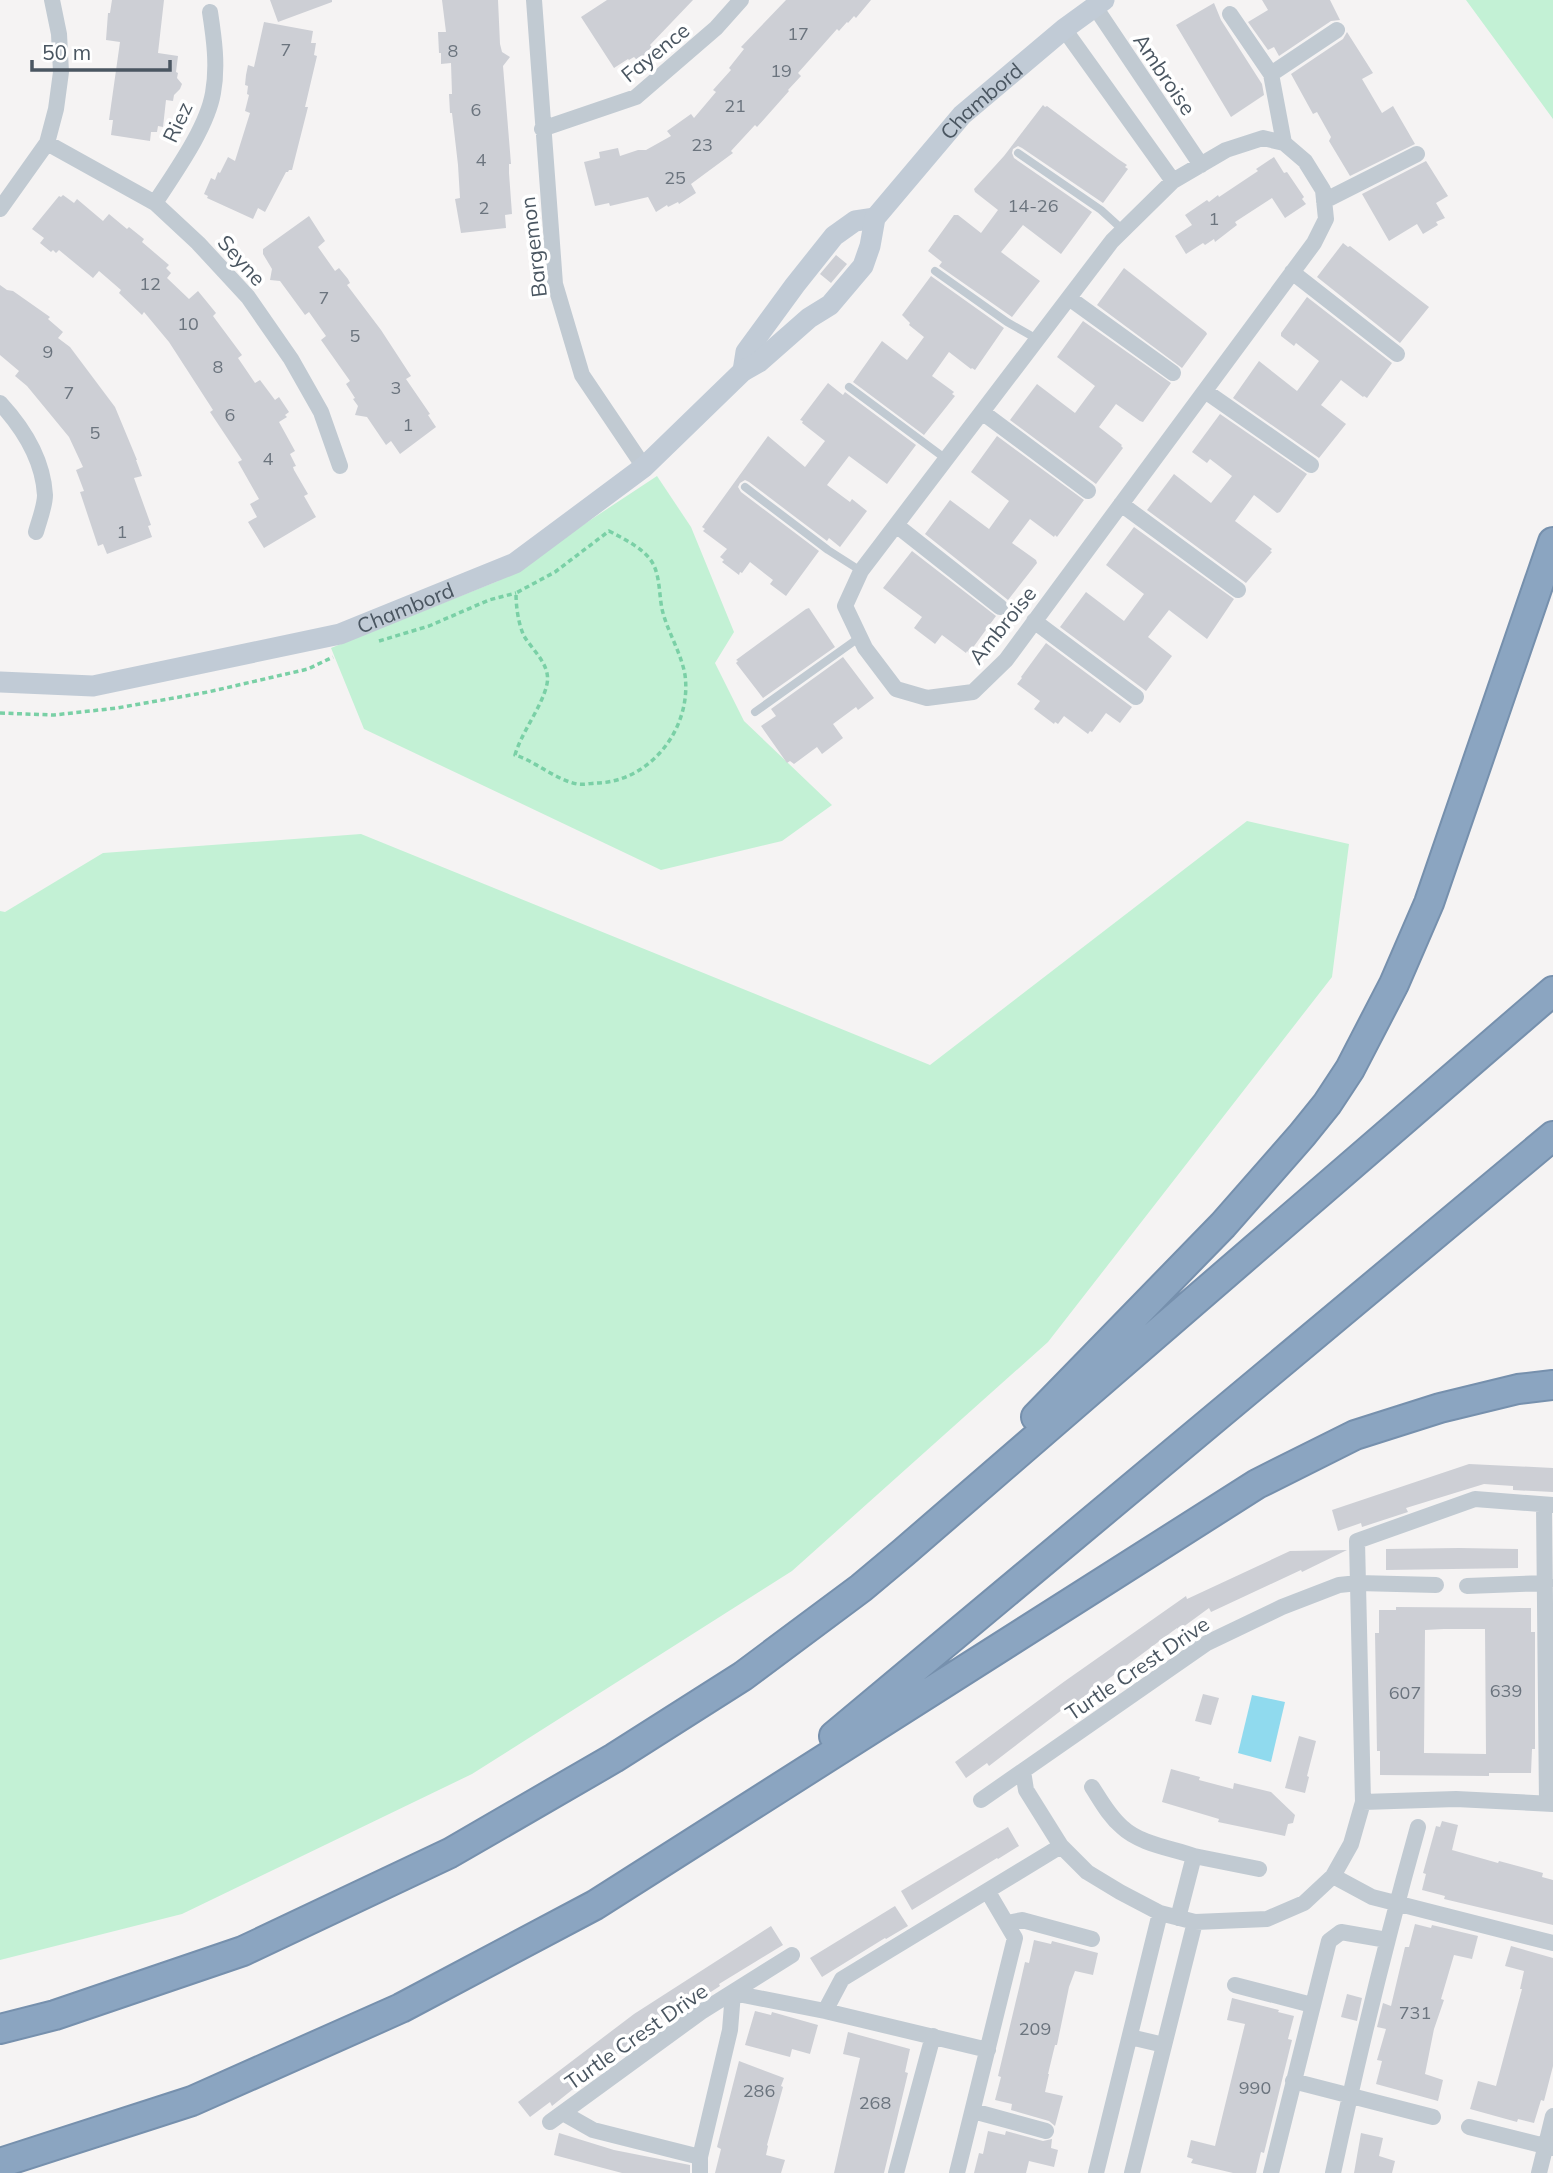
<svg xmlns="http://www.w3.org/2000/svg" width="1553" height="2173" viewBox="0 0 1553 2173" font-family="Mulish,sans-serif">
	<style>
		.green { fill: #c3f1d5 }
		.water { fill: #90daee }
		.building { fill: #cdcfd5; fill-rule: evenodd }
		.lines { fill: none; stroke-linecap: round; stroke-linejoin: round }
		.highway-casing { stroke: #7690ad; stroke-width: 32 }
		.path { stroke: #7ad0a6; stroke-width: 3.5; stroke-dasharray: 5 3.5; stroke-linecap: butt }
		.lane { stroke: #c1cad2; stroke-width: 8 }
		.street { stroke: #c1cad2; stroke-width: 16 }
		.secondary { stroke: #c1cbd6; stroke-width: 21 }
		.highway { stroke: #8ba5c1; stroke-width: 28 }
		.labels { text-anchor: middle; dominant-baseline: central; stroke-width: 7; stroke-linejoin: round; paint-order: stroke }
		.number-label { font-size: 18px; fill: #6b747e }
		.street-label { font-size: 21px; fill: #4a5661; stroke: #fff }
	</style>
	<rect width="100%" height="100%" fill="#f5f3f3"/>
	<path class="green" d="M1466 0H1553V119Z
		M657 476 691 527 734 632 715 663 744 721 832 805 782 841 661 870 364 729 331 648 498 581Z
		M1247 821 1349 844 1332 977 1048 1342 792 1571 472 1774 182 1914 0 1960V911L5 912 103 853 361 834 930 1065Z"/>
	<path class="water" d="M1252 1695 1285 1702 1271 1762 1238 1753Z"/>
	<path class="building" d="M112 0H164L158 53 178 56 176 72 178 73 177 78 182 84 180 89 174 95 173 101 166 100 163 127 158 126 157 132H151L150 141 111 135 113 120H109L120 42 106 40 108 13H110Z
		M270 0H332V2L278 22Z
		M442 0H498L500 44 502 52 510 57 503 66 511 164H509V173L512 214 505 215 506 228 461 233 455 199 460 198 458 165 452 113H450L449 94H452L451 63 441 64V53H439L438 32H446Z
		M607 0H693L650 45 653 49 637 60 634 57 629 60 628 59 614 68 581 17Z
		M786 0H871L856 18 854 16 848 23 847 22 839 31 837 29 798 73 801 76 788 90 789 91 757 127 755 125 731 151 733 153 691 184 696 193 679 204 678 202 668 207 667 205 656 212 648 197 610 206 609 203 595 206 584 162 600 158 599 152 618 148 620 156 638 150H646L671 136 667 131 691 114 694 118 716 92 713 90 731 70 729 68 744 49 741 47Z
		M1262 0H1330L1340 20 1331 21 1279 56 1274 47 1268 50 1248 22 1268 10Z
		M1214 3 1221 20 1262 84 1264 95 1231 117 1176 25Z
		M264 22 313 31 311 43H316L314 55 317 56 305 107H308L292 170H289L288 172H286L265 212 258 208 253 219 207 198 208 196 204 194 211 178 215 180 218 172 220 173 228 157 235 161 250 113 245 111 249 95 247 94 248 86 245 85 246 75 248 65 254 67Z
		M1347 32 1373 73 1362 79 1382 113 1393 106 1415 144 1350 176 1329 141 1331 137 1317 112 1313 114 1291 74 1343 39Z
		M1043 105 1045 107 1047 106 1118 159 1127 165 1125 167 1128 169 1103 203 1022 148 1018 146 1013 149 1012 153 1014 158 1092 212 1061 254 1023 225 1001 252 1040 281 1012 317 939 266 942 262 928 251 954 215H958L981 233 998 210 975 192 974 189 1004 156Z
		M1274 157 1284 173 1287 172 1304 197 1302 199 1306 204 1285 218 1272 198 1235 222 1237 225 1215 242 1214 239 1205 245 1203 243 1186 254 1175 236 1192 225 1185 215 1207 200 1209 202 1218 195 1219 197 1258 171 1256 169Z
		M1426 161 1448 196 1436 203 1445 218 1436 222 1438 225 1423 234 1417 224 1389 241 1362 194Z
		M63 195 74 203 77 199 103 221 109 214 127 229 129 227 144 239 142 242 169 265 166 268 171 273 167 278 189 299 198 291 216 313 213 316 242 355 238 358 255 383 260 380 275 400 279 397 289 412 285 415 287 417 279 422 295 451 290 454 296 466 293 467 294 470 308 494 304 496 316 517 264 548 248 522 257 517 250 504 259 499 238 462 242 460 210 412 213 410 169 342 144 312 142 315 119 293 121 290 99 271 93 278 59 250 56 253 53 250 51 252 40 243 44 238 32 229 59 196 61 197Z
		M309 216 325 241 318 247 335 271 339 268 348 279 350 283 347 285 381 330 411 376 406 379 430 414 428 415 436 427 400 454 391 441 386 445 367 417 355 415 358 406 353 399 355 398 346 384 350 381 321 340 326 336 309 312 305 315 280 281 270 280 272 269 263 254V249Z
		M1343 243 1348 247 1350 246 1429 307 1400 343 1317 277Z
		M836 255 847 264 831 283 820 274Z
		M1124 268 1206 332 1207 334 1182 368 1097 305Z
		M931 276 1004 328 975 370 972 368 971 369 949 352 932 376 954 392 952 394 955 396 924 435 853 382 882 341 907 360 924 337 909 325 910 323 902 315Z
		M0 285 7 290 13 291 50 317 48 319 63 332 58 338 70 347 115 407 137 460H136L142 476 134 478 151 525 148 526 152 537 107 554 103 544 98 546 80 492 84 491 76 470 83 467 69 437 27 386 15 376 19 371 0 355Z
		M1307 297 1392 363 1367 398 1364 396 1363 397 1341 380 1321 405 1346 424 1319 458 1233 398 1259 361 1297 391 1306 379 1319 361 1296 343 1294 346 1281 336V333Z
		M1083 321 1171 383 1143 422 1140 421 1116 404 1099 427 1122 445 1121 446 1123 448 1096 484 1010 420 1037 384 1075 413 1095 386 1057 357Z
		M828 383 843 395 845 392 916 445 887 484 849 456 827 485 850 502 852 499 867 511 840 547 829 538 827 541 749 482 745 480 740 483 738 487 741 492 819 551 786 596 770 584 773 580 750 562 742 573 740 572 739 575 722 562 724 560 720 557 727 549 703 531 705 529 702 527 768 436 805 467 825 441 802 423 803 421 800 420Z
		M1220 414 1307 474 1280 512 1277 513 1254 495 1235 521 1272 549 1270 551 1272 552 1246 583 1147 510 1174 474 1211 503 1232 476 1210 459 1207 463 1192 452Z
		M997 436 1084 500 1057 537 1055 535 1054 537 1030 519 1012 543 1036 560 1037 563 1008 600 925 534 950 500 989 529 1009 501 971 472Z
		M1134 527 1234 599 1207 639 1169 610 1148 637 1172 656 1146 691 1060 627 1086 592 1124 621 1144 594 1106 565Z
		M912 551 996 616 969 653 967 651 966 653 942 635 935 644 914 628 922 617 883 588Z
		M809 608 835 647 763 698 736 663 738 661 736 660 806 609Z
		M1046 643 1132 707 1120 723 1106 713 1092 732 1090 731 1088 734 1064 716 1058 724 1055 722 1054 724 1034 709 1040 701 1017 684 1022 678 1021 677Z
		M843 657 874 698 858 710 856 707 833 724 843 738 822 754 817 747 794 764 790 761 787 763 761 726 776 716 771 709Z
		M1469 1464 1553 1468V1492L1513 1490V1486L1484 1484 1406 1508 1408 1512 1362 1527 1361 1523 1338 1531 1332 1510Z
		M1459 1548 1518 1549V1568L1386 1570V1549Z
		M1347 1550 1302 1572 1301 1570 1211 1612 1209 1608 1179 1630 1177 1628 1068 1709 1067 1706 989 1766 987 1763 966 1778 955 1762 1065 1681 1186 1596 1187 1599 1290 1551Z
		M1396 1607 1531 1608V1632H1535V1749H1532L1531 1773H1489V1776L1380 1775V1751H1377L1375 1633H1379V1610H1396ZM1444 1629H1485L1486 1754 1424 1753 1425 1630Z
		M1203 1694 1219 1698 1211 1725 1195 1721Z
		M1299 1736 1316 1741 1307 1776 1309 1777 1305 1793 1285 1788Z
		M1171 1769 1200 1777 1199 1780 1233 1789 1234 1783 1271 1792 1295 1815 1293 1823 1288 1824 1285 1836 1218 1822 1219 1819 1162 1802Z
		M1442 1821 1458 1825 1452 1850 1498 1863 1499 1861 1543 1873 1542 1877 1553 1880V1925L1444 1899 1445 1896 1422 1890 1426 1874 1423 1873 1436 1826 1440 1827Z
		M1008 1827 1019 1846 998 1859 997 1858 912 1910 901 1891Z
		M895 1906 908 1926 886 1939 885 1938 822 1977 810 1958Z
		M1415 1924 1431 1928 1432 1925 1478 1936 1472 1959 1454 1955 1441 1999 1444 2000 1434 2029 1425 2074 1443 2080 1438 2101 1376 2084 1382 2061 1377 2060 1386 2029 1377 2027 1383 2003 1391 2006 1405 1947H1409Z
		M771 1926 783 1945 719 1984 720 1986 680 2012 678 2008 647 2028 649 2031 629 2047 628 2045 552 2106 550 2102 530 2117 518 2102 634 2014Z
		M1034 1940 1051 1944 1052 1941 1098 1953 1093 1975 1075 1971 1069 1987 1057 2045H1055L1048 2074H1049L1045 2092 1063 2096 1055 2126 1049 2121 1011 2110 1012 2104 995 2100 1001 2077 998 2076 1020 1984 1025 1962 1029 1963Z
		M1511 1946 1553 1958V2066L1544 2101 1541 2100 1534 2123 1518 2119 1517 2122 1470 2109 1478 2081 1496 2086 1522 1989H1520L1524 1971 1505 1966Z
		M1347 1994 1362 1998 1357 2021 1341 2017Z
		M1232 1998 1279 2010 1278 2012 1294 2016 1288 2039 1292 2040 1264 2153 1261 2152 1256 2173H1233L1191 2163 1193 2159 1187 2157 1191 2140 1215 2146 1245 2024 1227 2020Z
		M755 2011 771 2015 772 2012 818 2025 810 2054 792 2049 790 2057 745 2045Z
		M848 2032 910 2049 905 2072 908 2073 884 2173H834L860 2058 843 2054Z
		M739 2061 784 2078 781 2086 783 2087 767 2145 768 2146 766 2155 785 2160 781 2173H715L721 2149 717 2147Z
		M988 2131 1005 2135 1006 2131 1043 2141 1052 2139 1051 2148 1058 2150 1054 2167 1029 2161 1026 2173H974L979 2153 983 2154Z
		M559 2133 614 2150 690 2165V2173H622L554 2155Z
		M1361 2133 1383 2138 1379 2156 1395 2161 1392 2173H1354Z"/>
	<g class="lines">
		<g class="highway-casing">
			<path id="highway" d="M1036 1417 1223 1225 1302 1135 1327 1104 1350 1069 1394 984 1429 903 1553 542
				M834 1736 1553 1136
				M0 2029 55 2015 243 1951 450 1853 614 1758 743 1676 861 1588 904 1552 1553 991
				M0 2163 192 2101 401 2008 595 1905 1257 1484 1355 1435 1440 1408 1518 1389 1553 1385"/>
		</g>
		<path class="path" d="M609 531C624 539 643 548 652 562 660 575 659 594 662 609 667 631 681 652 685 675 692 727 652 780 599 783 592 783 584 785 577 784 554 779 537 762 515 755 522 731 542 707 547 684 551 665 533 651 524 636 518 623 516 606 516 593L555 572Z
			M379 641 429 626 489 600 516 593
			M0 713 54 715 117 708 208 692 308 669 333 657"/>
		<path class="lane" d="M1018 153 1101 210 1123 230
			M935 271 1007 322 1037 339
			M849 387 946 459
			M745 487 828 550 861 571
			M755 712 860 637"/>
		<path class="street" d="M534 0 555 284 582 375 644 467
			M1095 7 1201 165
			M1230 14 1271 74
			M1064 29 1173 181
			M542 129 636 97 716 28 741 0
			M1263 138 1284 143 1305 161 1323 190 1326 219 1314 243 1006 660 973 692 927 698 896 689 865 648 845 606 861 571 1112 241 1173 181 1226 150Z
			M47 143 155 203 198 243 248 297 291 359 321 412 340 466
			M1284 143 1271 74 1337 30
			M1324 201 1417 154
			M155 203C175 172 207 128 213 93 218 66 214 38 210 12
			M0 209 47 143 56 109 61 72 59 34 52 0
			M1292 272 1397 354
			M1069 298 1173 373
			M1205 391 1311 465
			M0 403C23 428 43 460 45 495 45 506 39 521 36 532
			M982 412 1088 491
			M1121 504 1238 590
			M896 525 1000 607
			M1034 621 1136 697
			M1544 1505 1547 1804
			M1467 1586 1546 1583
			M1023 1771 1026 1790 1061 1846 1087 1872 1120 1892 1160 1913 1195 1922 1267 1919 1304 1903 1333 1876 1351 1844 1363 1802 1456 1799 1553 1804
			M1092 1787C1101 1801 1109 1816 1122 1827 1140 1844 1171 1848 1194 1856L1178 1918
			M981 1800 1207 1643 1282 1607 1339 1585 1358 1583 1436 1585
			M1363 1802 1357 1541 1475 1499 1553 1505
			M1194 1856 1259 1869
			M1333 1876 1372 1897 1553 1943
			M1007 1923 1022 1920 1092 1939
			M1235 1985 1312 2005
			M825 2011 842 1979 1061 1846
			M1130 2037 1164 2045
			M1293 2081 1433 2117
			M973 2111 1046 2131
			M563 2113 593 2130 700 2157
			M550 2122 701 2012 792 1955
			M1469 2127 1553 2148
			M700 2173V2157L730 2030 733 1993 825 2011 988 2050
			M896 2173 933 2036
			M957 2173 1015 1938 988 1892
			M1096 2173 1160 1913
			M1132 2173 1195 1922
			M1271 2173 1329 1941 1341 1932 1387 1940
			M1333 2173C1358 2057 1386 1941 1418 1827
			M1539 2173 1553 2116"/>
		<g class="secondary">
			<path d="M743 371 746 352 795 285 834 236 855 221 875 218"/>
			<path id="s1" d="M0 682 93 686 340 634 515 563 644 467 743 371 759 362 809 318 830 305 863 266 870 246 875 218 962 115 1064 29 1104 0"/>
		</g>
		<use href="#highway" class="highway"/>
	</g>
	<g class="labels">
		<g class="number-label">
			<text x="798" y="33">17</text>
			<text x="286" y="49">7</text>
			<text x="453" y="50">8</text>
			<text x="781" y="70">19</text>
			<text x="735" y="105">21</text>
			<text x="476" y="109">6</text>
			<text x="702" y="144">23</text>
			<text x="481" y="159">4</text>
			<text x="675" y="177">25</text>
			<text x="1033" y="205">14-26</text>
			<text x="484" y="207">2</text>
			<text x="1214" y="218">1</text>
			<text x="150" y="283">12</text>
			<text x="324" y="297">7</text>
			<text x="188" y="323">10</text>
			<text x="355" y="335">5</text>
			<text x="48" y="351">9</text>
			<text x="218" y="366">8</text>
			<text x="396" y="387">3</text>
			<text x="69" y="392">7</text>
			<text x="230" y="414">6</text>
			<text x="408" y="424">1</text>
			<text x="95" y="432">5</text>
			<text x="268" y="458">4</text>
			<text x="122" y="531">1</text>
			<text x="1506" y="1690">639</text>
			<text x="1405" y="1692">607</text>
			<text x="1415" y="2012">731</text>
			<text x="1035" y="2028">209</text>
			<text x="1255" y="2087">990</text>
			<text x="759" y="2090">286</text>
			<text x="875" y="2102">268</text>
		</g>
		<g class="street-label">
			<text transform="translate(655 52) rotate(-39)">Fayence</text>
			<text transform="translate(1165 74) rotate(56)">Ambroise</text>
			<text stroke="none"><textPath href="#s1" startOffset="1202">Chambord</textPath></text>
			<text transform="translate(177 122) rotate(-65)">Riez</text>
			<text transform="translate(533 247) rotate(-97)">Bargemon</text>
			<text transform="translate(242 260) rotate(48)">Seyne</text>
			<text stroke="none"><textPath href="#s1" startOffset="416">Chambord</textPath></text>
			<text transform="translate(1002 625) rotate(-51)">Ambroise</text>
			<text transform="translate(1137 1668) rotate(-34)">Turtle Crest Drive</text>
			<text transform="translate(636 2036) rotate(-35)">Turtle Crest Drive</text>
		</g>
	</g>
	<path d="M32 60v10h138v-10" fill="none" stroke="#4a5661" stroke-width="3.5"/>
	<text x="42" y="60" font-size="21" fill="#4a5661" stroke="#ffffff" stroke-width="5" paint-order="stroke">50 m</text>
</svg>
